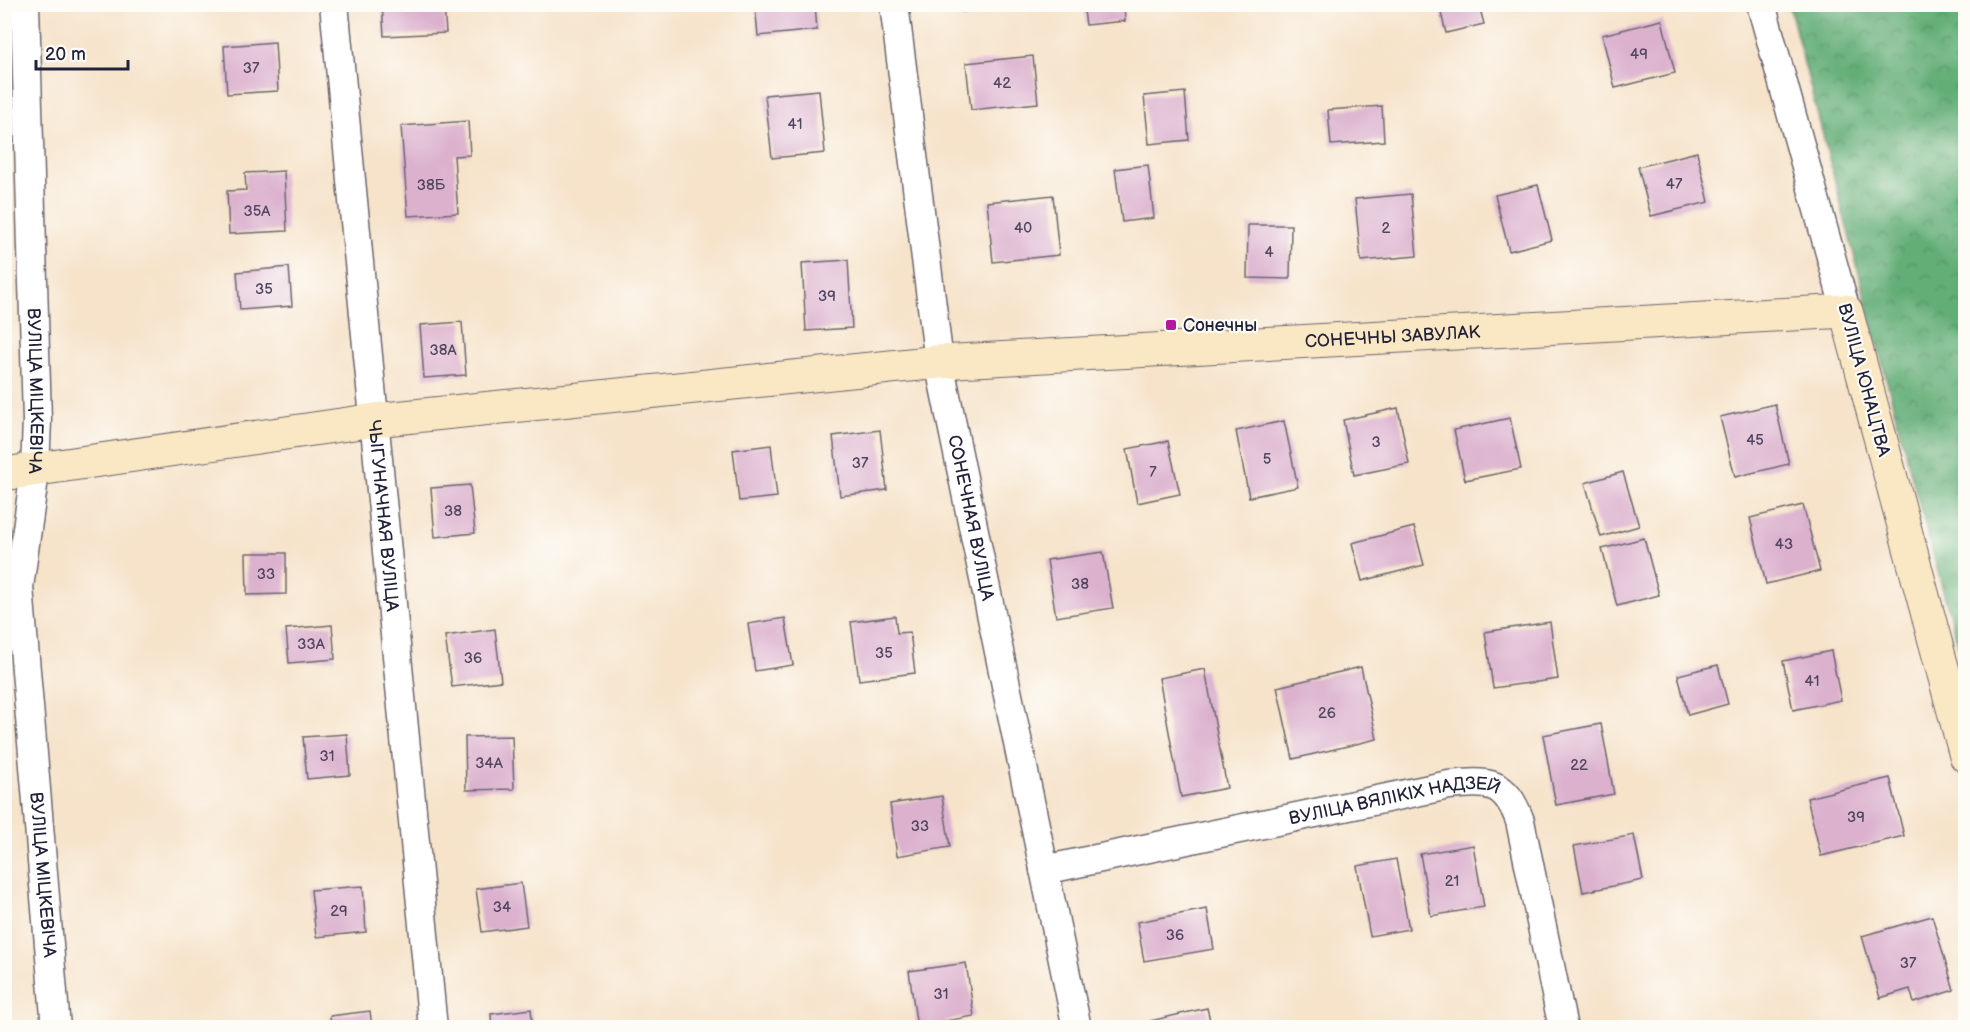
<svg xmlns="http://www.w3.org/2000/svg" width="1970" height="1032" viewBox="0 0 1970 1032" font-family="'Balsamiq Sans',sans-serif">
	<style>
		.forest { fill: url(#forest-crowns); stroke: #426859; stroke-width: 1.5 }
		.building { fill: #dbb1ce }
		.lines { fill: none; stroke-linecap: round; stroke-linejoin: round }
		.street-casing { stroke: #6c666d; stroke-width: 31 }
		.secondary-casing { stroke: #6c666d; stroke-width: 35 }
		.street { stroke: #fff; stroke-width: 28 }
		.secondary { stroke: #fae7c3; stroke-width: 33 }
		.poi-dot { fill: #b5179e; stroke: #fdfcf7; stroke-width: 2 }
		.labels { text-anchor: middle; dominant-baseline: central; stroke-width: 4.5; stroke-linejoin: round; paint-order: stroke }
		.number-label { font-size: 15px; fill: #504660 }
		.poi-label { font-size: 18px; fill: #22223b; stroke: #fdfcf7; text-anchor: start }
		.street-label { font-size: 18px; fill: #22223b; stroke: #fdfcf7 }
	</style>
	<defs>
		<pattern id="forest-crowns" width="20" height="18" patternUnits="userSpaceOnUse" patternTransform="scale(1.5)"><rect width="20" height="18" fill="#63ae77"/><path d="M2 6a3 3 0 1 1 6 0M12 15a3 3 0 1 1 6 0" fill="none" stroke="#518d63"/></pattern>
	</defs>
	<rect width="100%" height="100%" fill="#fdfcf7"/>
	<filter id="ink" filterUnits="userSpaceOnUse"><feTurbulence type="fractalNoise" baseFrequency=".0167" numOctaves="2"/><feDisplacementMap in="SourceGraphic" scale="12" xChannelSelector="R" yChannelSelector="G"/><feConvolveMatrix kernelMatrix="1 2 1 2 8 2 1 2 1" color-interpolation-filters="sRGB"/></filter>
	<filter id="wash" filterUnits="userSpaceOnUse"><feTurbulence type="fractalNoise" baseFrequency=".008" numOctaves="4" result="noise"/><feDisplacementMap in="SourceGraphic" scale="24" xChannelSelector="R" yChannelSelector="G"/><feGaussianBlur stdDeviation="1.35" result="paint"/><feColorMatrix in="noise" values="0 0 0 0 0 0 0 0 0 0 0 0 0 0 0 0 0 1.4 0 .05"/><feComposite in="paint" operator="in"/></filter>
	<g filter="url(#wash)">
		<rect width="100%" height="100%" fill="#f6e3ca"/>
		<path class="forest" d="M1789 5H1965V670L1914 485Z"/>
		<g id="blocks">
			<path class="building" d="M382 4H444L446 33 384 36Z
				M755 4H815L817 30 758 36Z
				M962 4H1021V6L962 12Z
				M1083 4H1124L1125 21 1086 25Z
				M1439 5H1479L1484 24 1446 33Z
				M1662 20 1675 73 1615 88 1602 35Z
				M275 42 278 91 227 94 224 46Z
				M1033 56 1038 103 971 110 966 63Z
				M819 90 825 153 772 158 765 95Z
				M1185 92 1189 140 1149 144 1144 96Z
				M1382 106 1384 141 1331 145 1328 110Z
				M468 121 470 155 454 156 458 213 408 216 401 126Z
				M1697 152 1709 202 1651 216 1638 167Z
				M1148 165 1154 218 1122 222 1115 169Z
				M284 171 287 231 229 234 227 191 246 190 245 173Z
				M1538 185 1552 240 1509 251 1495 195Z
				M1411 194 1417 256 1361 261 1355 199Z
				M1053 195 1059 255 993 262 987 202Z
				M1248 225H1291L1290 279 1247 278Z
				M848 260 852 328 806 331 802 263Z
				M289 267 292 306 240 310 237 272Z
				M462 322 466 375 424 378 420 325Z
				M1775 404 1789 464 1735 477 1720 417Z
				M1398 408 1409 464 1354 475 1343 420Z
				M1510 418 1521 469 1465 480 1454 430Z
				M1284 421 1298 487 1249 497 1236 431Z
				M880 430 887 490 840 496 833 436Z
				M1168 441 1180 494 1137 503 1127 449Z
				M771 445 777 497 739 501 733 450Z
				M1623 472 1639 526 1601 537 1585 483Z
				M470 485 475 533 435 537 431 488Z
				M1803 505 1820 571 1766 584 1750 518Z
				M1414 527 1424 565 1362 581 1352 543Z
				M1644 538 1659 595 1617 606 1602 549Z
				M1103 552 1113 608 1056 617 1047 560Z
				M246 553H286V594L247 595Z
				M895 616 897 633 910 632 915 673 859 680 851 622Z
				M785 618 793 665 755 671 748 624Z
				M1550 622 1558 679 1493 688 1485 632Z
				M332 625 335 659 289 663 286 629Z
				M495 629 501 681 452 687 445 636Z
				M1831 651 1841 700 1793 710 1783 661Z
				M1718 665 1728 704 1688 715 1678 675Z
				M1361 667 1377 739 1293 759 1277 687Z
				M1205 669 1227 788 1181 797 1159 678Z
				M1601 724 1614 794 1556 805 1543 735Z
				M347 734 350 775 307 779 303 737Z
				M512 736 514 789 466 790 465 737Z
				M1890 778 1904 836 1821 856 1807 798Z
				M942 796 950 847 897 856 890 804Z
				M1634 835 1643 880 1583 892 1574 846Z
				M1473 845 1484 907 1431 916 1420 854Z
				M1396 859 1409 929 1370 936 1357 866Z
				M521 883 527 926 482 932 476 889Z
				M363 886 366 932 316 937 311 890Z
				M1207 909 1214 949 1144 961 1137 922Z
				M1932 916 1954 990 1914 1003 1910 989 1880 998 1862 936Z
				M966 963 974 1016 945 1021 946 1028H917L909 971Z
				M1207 1008 1212 1028H1151L1150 1021Z
				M531 1009 533 1028H492L491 1014Z
				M370 1011 372 1028H331L330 1016Z"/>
		</g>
	</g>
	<g filter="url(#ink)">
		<use href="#blocks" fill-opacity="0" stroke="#6c666d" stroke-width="1.5"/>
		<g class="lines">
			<g class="street-casing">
				<g id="street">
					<path id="s1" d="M25 4 37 420 35 471 19 587 56 1028"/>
					<path id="s2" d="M334 4 433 1028"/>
					<path id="s3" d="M894 4 939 362 1077 1028"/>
					<path d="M1761 4 1846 311"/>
					<path id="s4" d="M1044 870 1449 785C1489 781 1505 780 1520 821L1563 1028"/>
				</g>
			</g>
			<g class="secondary-casing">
				<g id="secondary">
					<path id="s5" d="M4 474 375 420 939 362 1846 311 1966 756"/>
				</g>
			</g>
			<use href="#street" class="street"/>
			<use href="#secondary" class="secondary"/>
		</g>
	</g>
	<rect class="poi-dot" x="1165" y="319" width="12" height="12" rx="3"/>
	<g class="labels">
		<g class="number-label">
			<text x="1639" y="54">49</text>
			<text x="251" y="68">37</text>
			<text x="1002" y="83">42</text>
			<text x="795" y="124">41</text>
			<text x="1674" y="184">47</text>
			<text x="431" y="185">38Б</text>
			<text x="257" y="211">35А</text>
			<text x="1023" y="228">40</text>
			<text x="1386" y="228">2</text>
			<text x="1269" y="252">4</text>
			<text x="264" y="289">35</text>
			<text x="827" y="296">39</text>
			<text x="443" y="350">38А</text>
			<text x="1755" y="440">45</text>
			<text x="1376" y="442">3</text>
			<text x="1267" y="459">5</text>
			<text x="860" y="463">37</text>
			<text x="1153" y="472">7</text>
			<text x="453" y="511">38</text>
			<text x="1784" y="544">43</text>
			<text x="266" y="574">33</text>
			<text x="1080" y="584">38</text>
			<text x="311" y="644">33А</text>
			<text x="884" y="653">35</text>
			<text x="473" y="658">36</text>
			<text x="1812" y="681">41</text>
			<text x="1327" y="713">26</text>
			<text x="327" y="756">31</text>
			<text x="489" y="763">34А</text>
			<text x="1579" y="765">22</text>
			<text x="1856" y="817">39</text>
			<text x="920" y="826">33</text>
			<text x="1452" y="881">21</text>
			<text x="502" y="907">34</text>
			<text x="339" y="911">29</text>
			<text x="1175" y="935">36</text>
			<text x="1908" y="963">37</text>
			<text x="941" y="994">31</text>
		</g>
		<g class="poi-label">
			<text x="1183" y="325">Сонечны</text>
		</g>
		<g class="street-label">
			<text stroke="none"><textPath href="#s5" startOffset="1396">СОНЕЧНЫ ЗАВУЛАК</textPath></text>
			<text transform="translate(1864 380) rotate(75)">ВУЛІЦА ЮНАЦТВА</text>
			<text stroke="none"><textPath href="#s1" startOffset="387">ВУЛІЦА МІЦКЕВІЧА</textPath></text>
			<text stroke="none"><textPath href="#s2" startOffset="514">ЧЫГУНАЧНАЯ ВУЛІЦА</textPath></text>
			<text stroke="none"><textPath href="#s3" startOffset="520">СОНЕЧНАЯ ВУЛІЦА</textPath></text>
			<text stroke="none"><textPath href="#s4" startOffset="358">ВУЛІЦА ВЯЛІКІХ НАДЗЕЙ</textPath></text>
			<text stroke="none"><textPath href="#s1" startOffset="873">ВУЛІЦА МІЦКЕВІЧА</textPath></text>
		</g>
	</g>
	<rect width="1970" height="1032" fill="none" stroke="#fdfcf7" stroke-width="24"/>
	<path d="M36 60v9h92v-9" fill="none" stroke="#22223b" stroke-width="3"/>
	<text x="45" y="60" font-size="18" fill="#22223b" stroke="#fdfcf7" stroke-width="4.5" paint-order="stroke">20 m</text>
</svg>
